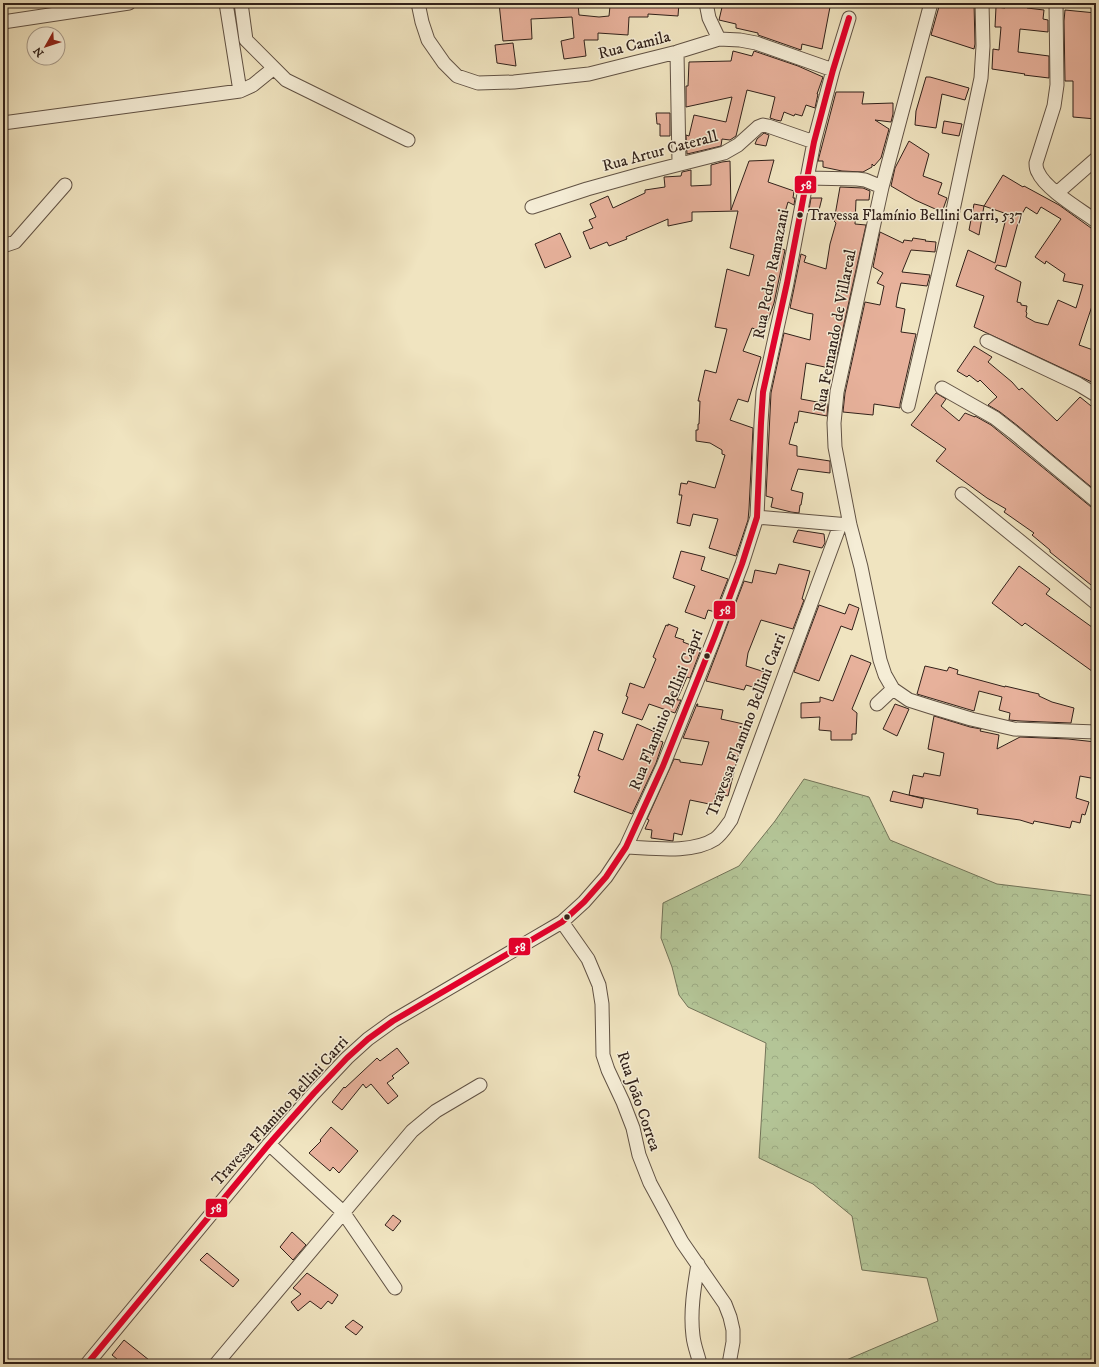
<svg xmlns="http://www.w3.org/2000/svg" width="1099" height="1367" viewBox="0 0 1099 1367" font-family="'IM FELL DW Pica',serif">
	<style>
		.forest { fill: url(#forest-crowns); stroke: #727358 }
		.building { fill: #e7b19b; stroke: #31211a; fill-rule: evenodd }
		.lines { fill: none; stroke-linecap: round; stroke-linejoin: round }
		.street-casing { stroke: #615244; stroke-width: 15 }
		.street { stroke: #f5edd6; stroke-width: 13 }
		.bus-1-casing { stroke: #f5edd6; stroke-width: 9 }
		.bus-1 { stroke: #e4002b; stroke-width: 6 }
		.bus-dot { fill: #31211a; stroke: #f5edd6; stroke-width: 1.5 }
		.labels { text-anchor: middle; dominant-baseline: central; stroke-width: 3; stroke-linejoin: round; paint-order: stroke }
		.bus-label { font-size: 15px; fill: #31211a; stroke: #f5edd6; text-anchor: start }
		.street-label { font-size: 16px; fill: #31211a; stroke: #f5edd6 }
		.line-badge { stroke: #f5edd6; stroke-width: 1.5 }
		.badge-label { font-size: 11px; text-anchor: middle; font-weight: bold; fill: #fff }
	</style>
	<defs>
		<pattern id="forest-crowns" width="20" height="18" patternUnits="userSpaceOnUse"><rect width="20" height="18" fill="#b4c597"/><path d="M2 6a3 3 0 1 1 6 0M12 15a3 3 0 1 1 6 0" fill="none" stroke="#9ba982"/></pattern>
	</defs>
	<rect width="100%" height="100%" fill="#f0e4c0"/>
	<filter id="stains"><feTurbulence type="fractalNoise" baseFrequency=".005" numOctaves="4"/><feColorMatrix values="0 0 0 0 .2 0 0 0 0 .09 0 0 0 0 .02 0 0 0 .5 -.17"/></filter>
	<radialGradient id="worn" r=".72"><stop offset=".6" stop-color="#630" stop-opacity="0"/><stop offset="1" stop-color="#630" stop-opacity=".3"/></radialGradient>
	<path class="forest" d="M804 779 869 797 890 840 997 884 1096 896V1364H837L938 1321 927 1278 862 1270 852 1216 813 1184 759 1158 766 1043 688 1007 679 995 672 967 661 938 663 903 739 866 775 821Z"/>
	<path class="building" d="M499 3H578L579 15 599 17 609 16 610 6H611V3H679L678 16 648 14V17H629L628 35 598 33V40H584L586 56 564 59 561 41 574 38 572 17 531 19 532 39 503 41Z
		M723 3H820L830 7 822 49 802 44 801 50 758 35V33L736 28V24L719 20Z
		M940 3H974L975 44 974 49 931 35Z
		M1005 4 1028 5 1027 8 1044 10 1043 19 1048 20V32L1020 29 1018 52 1049 56V78L1024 75 1025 74 992 69 993 49 999 50 1001 27H995L996 7 1005 8Z
		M1065 10 1096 13V119L1073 117V81H1065L1064 21Z
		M513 43 516 66 497 63 495 45Z
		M733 51 752 56 754 51 798 66 823 77 817 94H818L815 108 806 105 802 116 795 114 794 116 784 112 781 121 776 120 770 118 775 97 747 90 736 136 730 140 722 139 721 146 687 154 686 135 689 136 694 115 726 122 732 97 686 107V86H688L689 62 731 61Z
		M926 77H930L969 88 965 100 942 94 936 128 915 125 916 111Z
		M836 92H864L862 104 893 103V114L891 122 875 120 889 129 881 158 874 166 872 164V167L863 172 842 171 823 167V161H818Z
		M656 113H670V136H660V124H657Z
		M944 121 962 124 959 136 942 133Z
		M764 133 769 135 766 146 755 144 757 139Z
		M909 141 929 154 923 176 942 183 938 194 947 198 942 212 915 200 891 186 895 168Z
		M774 160 768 182 794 191 793 198H795L794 205 788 202 775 246 785 250 774 303 764 332 752 328 743 351 761 357 748 402 738 399 730 420 753 428 749 509 748 520 736 556 709 548 718 519 693 514 690 526 677 523 682 495H679L681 483 687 484 688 481 715 488 725 455 722 454V450L710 443 696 441V430H698V424H699L700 401H698L705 370 716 373 727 329 715 327 727 269 749 276 754 255 730 248 738 211 692 212V221L668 226V219L626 237 627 239 609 246 607 242 590 249 583 232 593 228 589 220 596 217 590 204 608 196 613 208 645 193V190L665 187 664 177 681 176 682 172 691 170V186L711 185V165L722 162 730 161 731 210 749 161Z
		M1003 175 1023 187 1024 186 1059 205 1091 228 1096 229V305L1093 303 1079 345 1096 351V384L974 327 984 296 956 286 968 250 995 263 1007 214 984 206ZM1026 207 1037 214 1041 207 1061 219 1035 257 1045 264 1046 261 1065 274 1063 281 1083 285 1076 308 1058 300 1048 325 1035 322 1026 317 1027 313 1026 312 1027 306 1021 305V303L1017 302 1021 282 995 269 997 265 1006 267 1019 219Z
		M840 187 863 188 870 191 869 200H856L855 224 866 225 834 369 806 363 801 399 828 404 827 416 799 411 797 423 795 422 789 444 797 446V456L830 461V473L798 469 791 490 803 493 801 505H800L799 513 791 512 771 507 773 498 766 496 771 393 784 333 810 340 813 314 807 313 790 308 801 254 806 256 804 262 826 269 830 244 836 223 834 221Z
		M811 198H822L819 210H809Z
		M974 204 984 206 979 235 969 230Z
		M880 232 903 243 904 240 912 241 913 238 926 240 925 241 936 242 935 252 911 250 902 272 930 275 927 286 901 283 898 295 896 307 905 309 901 332 916 334 900 404V408L874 404 873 415 843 412 845 393 865 302 880 305 884 286 877 283 883 273 873 267Z
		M560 233 571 257 545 268 535 244Z
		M974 346 992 357 988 362 1012 382 1019 390 1022 388 1057 421 1080 397 1096 410V491L1018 426 1000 412 988 405 997 397 980 380 978 382 969 375 967 377 957 371Z
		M936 393 946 399 941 406 959 421 965 413 975 417V416L991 425 1091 507 1096 509V589L1050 552V550L1032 535 1034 533 1004 512 1006 509 987 498 936 461 946 449 911 425Z
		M798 530 824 534 825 543 822 548 793 542Z
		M681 551 705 557 701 570 728 579 715 612 708 610 705 619 685 612 695 586 673 578Z
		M779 564 810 571 802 599 804 600 793 629 761 620 748 653 746 666 771 674 767 685 765 684 763 690 746 685 744 690 706 681 744 581 752 583 755 570 776 574Z
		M1019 566 1050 589 1046 594 1096 630V674L1025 623 1022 626 992 603Z
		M849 604 859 608 852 630 841 626 819 681 794 672 819 605 845 614Z
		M668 624 678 628 675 637 684 640 683 642 701 649 690 678 687 677 677 700H681L675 713 649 704 642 720 622 713 628 697 626 696 630 683 644 688 656 659 653 657 666 625 668 626Z
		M851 655 871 663 852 709 857 713 856 734H852V740H831V731L819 730 820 717 801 718V703L820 702V697L833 701Z
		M925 666 947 671 949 667 958 670 957 674 1005 687V686L1039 694V696L1052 702 1074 708 1071 723 1021 721 1009 720 1010 713 999 710 1002 697 979 691 974 711 917 694Z
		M697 704H698L697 706 723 710 721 719 748 725 742 749 740 748 728 796 716 793 714 805 690 800 682 835 674 833 673 841 651 838 652 830 645 829 649 820 647 819 674 759 680 760V762L702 765 709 742 683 738Z
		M895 704 909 709 897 736 883 729Z
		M934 716 970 727 981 729 980 731 999 735 997 749 1020 737 1068 739 1096 742V779L1080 776 1076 798 1089 802 1085 815 1082 814 1080 823 1072 821 1070 828 1034 821 1033 824 1020 820 977 814 978 809 909 795 913 775 923 777 924 773 940 776 944 753 928 749Z
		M637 724 655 732 653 738 663 742 656 763 632 814 574 792 580 776H578L594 731 603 734 598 750 623 760Z
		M893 791 924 799 922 808 890 801Z
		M397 1048 409 1063 392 1076 394 1078 387 1083 398 1096 388 1104 371 1084 366 1088 363 1084 342 1110 332 1102 344 1087 345 1088 377 1058 380 1061Z
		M331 1127 358 1151 339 1173 333 1167 330 1171 309 1153 321 1141 320 1140Z
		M393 1215 401 1221 393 1231 385 1225Z
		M292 1232 306 1245 293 1260 280 1247Z
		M207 1253 239 1280 233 1287 200 1260Z
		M307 1273 338 1295 332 1304 328 1301 321 1309 310 1301 298 1311 291 1302 301 1294 293 1288Z
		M353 1320 363 1327 356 1335 345 1327Z
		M124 1340 154 1364H123L112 1355Z"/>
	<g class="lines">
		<g class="street-casing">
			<path id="street" d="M241 3 246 40 286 80 408 140
				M418 3 422 22 428 40 444 63 457 76 478 83 514 82 589 74 677 52 719 39 740 40 756 43 833 70
				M706 3 709 18 719 39
				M931 3 882 187 837 392 834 423 835 447 850 525 861 567 880 660 885 675 893 689 909 700 931 707 971 719 1014 729 1096 732
				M1056 3 1057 85 1054 106 1036 163C1036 166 1036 169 1038 172 1045 189 1081 210 1096 221
				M3 22 129 3
				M677 52 679 163
				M240 91 253 85 274 68
				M3 123 240 91 226 3
				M807 178 857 179 865 180 882 187
				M1057 193 1096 159
				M532 207 587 189 641 174 724 153 738 145 758 127 763 125 768 126 814 142
				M3 246 15 242 65 185
				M987 341 1078 384 1096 395
				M942 388 995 418 1013 432 1096 501
				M908 406 949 229 981 78 983 46 982 3
				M962 494 1096 603
				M757 517 849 525
				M877 704 893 689
				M626 847C652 848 692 854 715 839 721 835 726 827 731 820L840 525
				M562 922 588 959 599 985 602 1004 603 1055 608 1070 623 1102 633 1128 639 1155 650 1183 682 1242 725 1304 730 1317 733 1330V1342L729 1364
				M269 1144 343 1212 395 1288
				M698 1264C694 1288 690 1312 693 1336 694 1346 698 1355 700 1364
				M87 1364 269 1144 314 1093 347 1058 368 1039 393 1021 562 922 584 902 606 877 626 847 663 766 715 636 742 564 757 517 761 423 763 392 787 283 814 142 833 70 849 18
				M216 1364 412 1131 436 1111 480 1085"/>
		</g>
		<use href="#street" class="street"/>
		<g class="bus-1-casing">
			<path id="bus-1" d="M87 1364 269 1144 314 1093 347 1058 368 1039 393 1021 562 922 584 902 606 877 626 847 663 766 715 636 742 564 757 517 761 423 763 392 787 283 814 142 833 70 849 18"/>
		</g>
		<use href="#bus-1" class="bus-1"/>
	</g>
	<g class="bus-dot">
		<circle cx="800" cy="215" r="3.5"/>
		<circle cx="707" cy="656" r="3.5"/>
		<circle cx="567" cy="917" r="3.5"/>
	</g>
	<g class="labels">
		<g class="bus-label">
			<text x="808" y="215">Travessa Flamínio Bellini Carri, 537</text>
		</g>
		<g class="street-label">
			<text transform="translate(634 45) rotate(-14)">Rua Camila</text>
			<text transform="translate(660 151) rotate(-15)">Rua Artur Caterall</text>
			<text transform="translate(771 274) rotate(-79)">Rua Pedro Ramazani</text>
			<text transform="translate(835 331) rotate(-79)">Rua Fernando de Villareal</text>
			<text transform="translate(666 710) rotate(-68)">Rua Flaminio Bellini Capri</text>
			<text transform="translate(746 725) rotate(-69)">Travessa Flamino Bellini Carri</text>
			<text transform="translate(639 1101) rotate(71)">Rua João Correa</text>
			<text transform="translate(280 1111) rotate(-48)">Travessa Flamino Bellini Carri</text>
		</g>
	</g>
	<g class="line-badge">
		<rect x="794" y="175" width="23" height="19" rx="4" fill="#e4002b"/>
		<rect x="713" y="600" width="23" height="20" rx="4" fill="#e4002b"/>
		<rect x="508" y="937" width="23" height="19" rx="4" fill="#e4002b"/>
		<rect x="205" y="1198" width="23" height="20" rx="4" fill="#e4002b"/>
	</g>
	<g class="badge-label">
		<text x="806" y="189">58</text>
		<text x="725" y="614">58</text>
		<text x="520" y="951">58</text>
		<text x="216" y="1212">58</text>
	</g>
	<rect width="1099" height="1367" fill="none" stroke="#f0e4c0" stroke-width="16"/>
	<rect x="4" y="4" width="1091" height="1359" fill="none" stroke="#31211a" stroke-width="2"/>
	<rect x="8" y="8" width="1083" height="1351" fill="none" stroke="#31211a"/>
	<g transform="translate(46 46) rotate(231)"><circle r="19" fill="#f5edd6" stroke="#a79b8b"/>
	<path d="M0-3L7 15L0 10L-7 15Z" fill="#8f2418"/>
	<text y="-6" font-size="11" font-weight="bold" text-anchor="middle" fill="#31211a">N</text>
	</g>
	<rect width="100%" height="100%" filter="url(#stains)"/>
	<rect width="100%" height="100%" fill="url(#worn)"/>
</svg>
